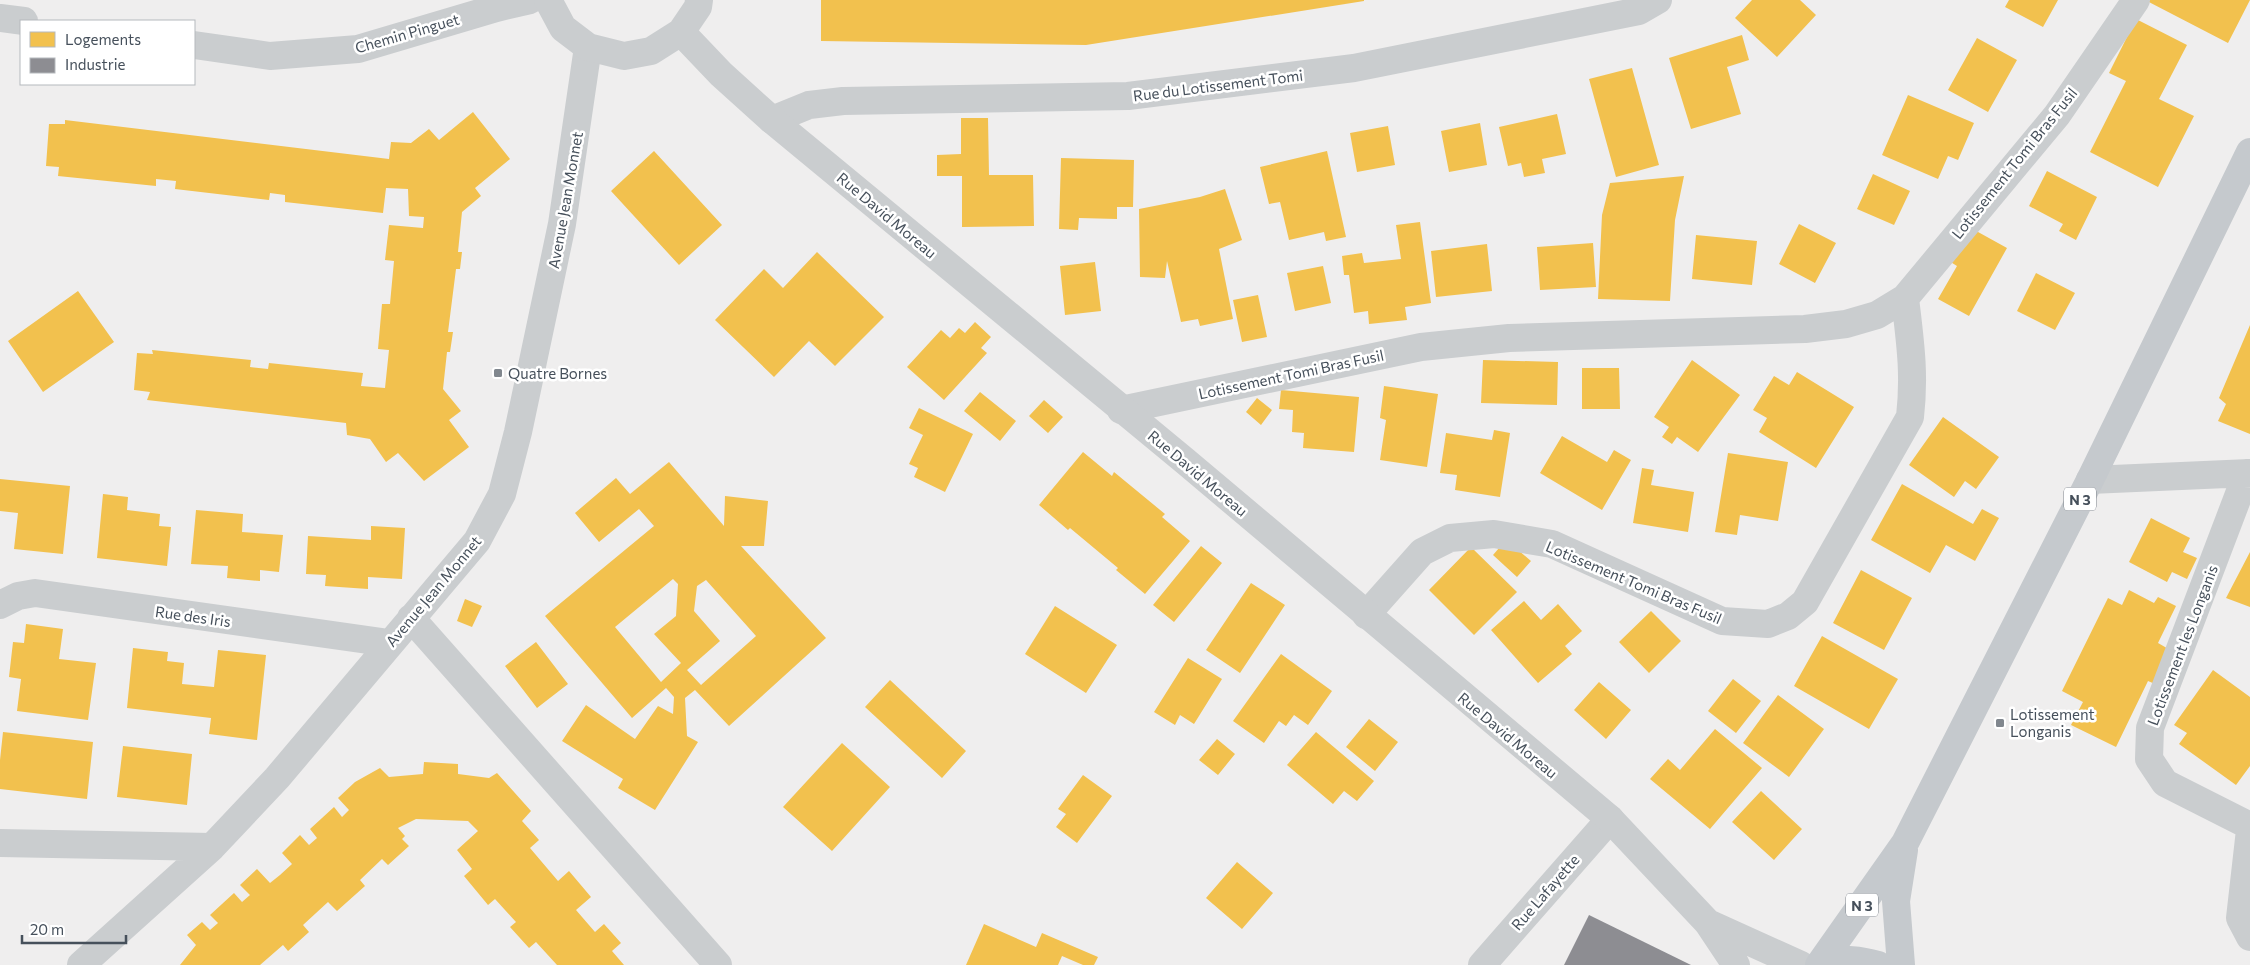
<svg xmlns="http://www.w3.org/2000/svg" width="2250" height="965" viewBox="0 0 2250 965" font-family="Commissioner,sans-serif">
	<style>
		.homes { fill: #f2c14e; fill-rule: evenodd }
		.industry { fill: #8d8d92 }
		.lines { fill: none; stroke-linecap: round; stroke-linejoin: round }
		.minor { stroke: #cacdcf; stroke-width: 28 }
		.tertiary { stroke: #cacdcf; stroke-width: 28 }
		.primary { stroke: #c5c9cd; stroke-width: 28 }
		.poi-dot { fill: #81878e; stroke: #fff; stroke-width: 2 }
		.labels { text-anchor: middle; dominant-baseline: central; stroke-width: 5; stroke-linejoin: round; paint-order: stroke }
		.shield { fill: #fff; stroke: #7e848c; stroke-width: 1 }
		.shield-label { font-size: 14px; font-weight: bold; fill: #46505b }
		.street-label { font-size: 15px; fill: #46505b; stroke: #fff }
		.poi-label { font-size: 15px; fill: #46505b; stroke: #fff; text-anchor: start }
	</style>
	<rect width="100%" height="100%" fill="#efeeee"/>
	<path class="homes" d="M821 0H1364V1L1086 45 821 41Z
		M1752 0H1800L1816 15 1777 57 1735 18Z
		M2009 0H2058L2043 27 2005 7Z
		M2145 0H2250L2228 43Z
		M2136 19 2187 45 2159 99 2194 116 2158 187 2090 152 2126 81 2109 73Z
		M1742 35 1749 60 1727 67 1741 114 1691 129 1669 58Z
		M1977 38 2017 60 1988 112 1948 90Z
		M1632 68 1659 165 1616 177 1589 79Z
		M1908 95 1974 123 1958 160 1948 156 1938 179 1882 155Z
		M473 112 510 159 475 188 481 196 462 212 458 252H462L460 269H456L448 332H453L450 352H447L443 389 461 411 449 420 469 447 424 481 398 453 386 462 370 439 347 435 346 423 147 400 150 392 134 390 137 353 153 354 152 350 251 360 250 367 268 369 269 363 363 373 361 386 385 388 389 350 378 349 382 304H390L391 293 394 261 385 260 389 225 423 228 424 217 409 216 408 189 386 188 383 213 285 202V195L270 193 269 200 175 189 176 181 156 179V186L58 176 59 167 46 166 49 124H65V120L389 159 391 142 411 143 429 129 439 140Z
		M1557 114 1566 154 1542 159 1545 173 1524 177 1521 163 1508 166 1499 127Z
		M961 118H988L989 175H1033L1034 226 962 227V176H937V155L961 154Z
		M1480 123 1487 165 1449 172 1441 131Z
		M1388 126 1395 165 1357 172 1350 133Z
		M654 151 722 225 679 265 611 191Z
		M1327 151 1346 237 1326 241 1324 232 1289 240 1280 202 1269 204 1260 167Z
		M1061 158 1134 160 1133 207H1117V219L1079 218 1078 230 1059 229Z
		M2047 171 2097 197 2076 240 2059 231 2063 224 2029 206Z
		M1873 174 1910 191 1894 225 1857 209Z
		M1684 176 1675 220 1670 301 1598 299 1602 215 1610 183Z
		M1225 189 1242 240 1219 249 1233 319 1200 326 1198 319 1181 322 1167 261 1165 278 1140 277 1139 209 1200 197Z
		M1420 222 1431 303 1405 307 1407 320 1369 324 1368 311 1354 313 1349 275H1344L1342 256 1362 253 1364 263 1401 259 1396 225Z
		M1799 224 1836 243 1815 283 1779 264Z
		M1969 227 2007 248 1969 316 1938 299 1957 266 1949 261Z
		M1696 235 1757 241 1752 285 1692 279Z
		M1593 243 1596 287 1540 290 1537 247Z
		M1487 244 1492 291 1436 297 1431 251Z
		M817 252 884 317 835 366 809 341 774 377 715 320 764 269 783 288Z
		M1095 262 1101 311 1065 315 1060 266Z
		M1323 266 1331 303 1295 311 1287 273Z
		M2036 273 2075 293 2055 330 2017 311Z
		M78 291 114 342 43 392 8 341Z
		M1258 295 1267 337 1242 342 1233 300Z
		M975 322 991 337 981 348 987 353 944 400 907 367 941 330 950 338 959 328 965 333Z
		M2250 325V434L2218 421 2226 404 2219 398Z
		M1483 360 1558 362 1557 405 1481 403Z
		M1692 360 1740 395 1698 452 1677 437 1672 444 1662 437 1669 427 1654 417Z
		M1582 368H1619L1620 409H1582Z
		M1797 372 1854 407 1816 468 1759 432 1767 418 1753 410 1774 376 1789 385Z
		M1384 386 1438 394 1427 467 1380 460 1386 420 1380 418Z
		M1281 390 1359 397 1354 452 1303 448 1304 433 1292 432 1293 410 1279 409Z
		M980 392 1016 421 1000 441 964 411Z
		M1257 398 1272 410 1261 425 1246 412Z
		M1044 400 1063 417 1048 433 1029 416Z
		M919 408 973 434 945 492 914 477 918 468 909 464 923 435 909 428Z
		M1943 417 1999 457 1976 489 1965 481 1954 497 1909 465Z
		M1494 430 1510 433 1500 497 1455 490 1457 475 1440 473 1446 433 1492 440Z
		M1562 436 1607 462 1614 450 1631 460 1602 510 1540 473Z
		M1083 452 1112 476 1114 472 1165 514 1162 517 1190 541 1145 594 1116 570 1118 568 1070 528 1068 530 1039 505Z
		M1728 453 1788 462 1778 521 1740 515 1737 535 1715 532Z
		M669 462 724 526 725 496 768 501 764 546H741L826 638 729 726 695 690 685 698 687 736 698 742 655 810 618 788 623 779 562 741 586 705 635 739 658 706 673 714 674 697 666 688 632 718 545 616 654 526 639 509 599 542 575 513 616 478 630 494ZM673 579 678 584 676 616 654 634 681 663 661 682 615 627ZM706 580 756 636 701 685 687 670 720 641 694 611 697 586Z
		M1642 468 1654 470 1651 485 1694 492 1688 532 1633 523Z
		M0 479 70 486 63 554 14 549 18 513 0 511Z
		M1902 484 1973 524 1982 509 1999 518 1975 561 1946 545 1930 573 1871 540Z
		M103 494 128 497 127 510 160 514 159 526 171 527 167 566 97 558Z
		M196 510 243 514 242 532 283 535 279 572 260 570V581L227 578 228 566 191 564Z
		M2151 518 2190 538 2183 552 2197 558 2187 579 2172 572 2167 582 2129 562Z
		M371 526 405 528 402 579 368 577V589L325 586 326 575 306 574 308 536 371 540Z
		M1506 540 1531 561 1517 577 1493 555Z
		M1201 546 1222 563 1174 622 1153 605Z
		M1471 547 1517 592 1474 635 1429 590Z
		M2250 552V607L2226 598Z
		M1861 570 1912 598 1884 650 1833 623Z
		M1251 583 1285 605 1240 673 1206 650Z
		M2129 590 2154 603 2158 597 2176 606 2158 643 2172 651 2155 684 2148 681 2116 747 2071 725 2083 702 2062 691 2108 598 2122 605Z
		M465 599 482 606 472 627 457 621Z
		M1524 601 1541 620 1558 604 1582 631 1565 646 1572 654 1538 683 1491 630Z
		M1055 606 1117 645 1086 693 1025 654Z
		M1651 611 1681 641 1649 673 1619 642Z
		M26 624 63 629 59 659 96 663 88 720 17 711 21 679 9 677 13 642 24 643Z
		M1822 636 1898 679 1869 729 1794 686Z
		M536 642 568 684 537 708 505 666Z
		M133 648 168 652 167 661 184 663 182 684 214 687 218 650 266 655 257 740 209 734 211 718 127 708Z
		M1281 654 1332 691 1308 725 1294 715 1286 726 1279 721 1264 743 1233 721Z
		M1188 658 1222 679 1194 724 1180 715 1175 725 1154 712Z
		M2213 670 2250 697V766L2236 785 2179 744 2187 733 2174 725Z
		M1733 679 1761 701 1736 733 1708 711Z
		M890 680 966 751 942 778 865 707Z
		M1599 682 1631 710 1606 739 1574 710Z
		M1778 695 1824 729 1789 777 1743 743Z
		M1369 719 1398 742 1375 771 1346 747Z
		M1715 729 1762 768 1710 829 1650 779 1668 759 1680 770Z
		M3 732 93 742 87 799 0 789V760Z
		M1316 732 1374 781 1357 801 1344 791 1333 804 1287 765Z
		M1217 739 1235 754 1218 775 1199 760Z
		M842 743 890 787 832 851 783 807Z
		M123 746 192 754 187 805 117 797Z
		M424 762 458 764V774L489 778 497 773 531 811 522 821 539 840 530 848 558 881 569 871 591 897 576 910 595 932 604 924 621 943 612 951 624 965H557L536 942 529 948 510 927 516 922 495 899 488 905 464 876 472 869 457 850 478 831 468 821 416 819 398 828 405 836 402 839 409 846 388 865 382 859 360 880 365 886 337 911 328 902 303 925 309 932 288 951 283 945 260 965H180L196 945 187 935 202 922 210 930 218 923 210 915 234 893 242 902 250 895 240 885 257 869 270 883 280 875 292 864 282 853 300 835 309 845 317 838 310 829 334 807 342 817 349 810 338 798 355 782 380 768 389 777 423 774Z
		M1083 775 1112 796 1077 843 1056 827 1066 814 1058 809Z
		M1761 791 1802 829 1774 860 1732 822Z
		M1237 862 1273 893 1242 929 1206 898Z
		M984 924 1036 947 1042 933 1098 957 1094 965H1083L1062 956 1058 965H966Z"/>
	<path class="industry" d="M1589 915 1691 965H1564Z"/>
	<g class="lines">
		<path class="minor" d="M0 18 24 21
			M194 45 270 56 358 49 496 8 530 0
			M772 120 809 105 843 101 1128 96 1354 68 1639 11 1658 0
			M1121 410 1421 347 1509 338 1805 329 1846 324 1877 315 1905 298 2057 115 2136 0
			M2247 473 2150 728 2149 759 2165 783 2250 826
			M2090 480 2250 473
			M0 605 18 596 35 593 389 643
			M1366 615 1422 552 1450 538 1494 534 1552 544 1722 621 1768 624 1788 616 1805 602 1910 417C1915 373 1910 341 1905 298
			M411 618 718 965
			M2250 830 2240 918 2250 937
			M0 843 212 847
			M81 965 212 847 277 778 477 541 502 494 518 432 562 224 588 47
			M1482 965 1610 819"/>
		<path class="tertiary" d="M548 0 563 28 588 47 624 56 651 51 681 32 698 7 699 0
			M681 32 721 74 772 120 1185 461 1610 819 1708 923 1736 965
			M1708 923 1801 965"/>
		<path class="primary" d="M1819 965 1905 843 2090 480 2250 152
			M1828 965C1844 957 1861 960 1878 965
			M1901 965 1896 901 1904 850"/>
	</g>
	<g class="poi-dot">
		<rect x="493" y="368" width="10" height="10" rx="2.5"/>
		<rect x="1995" y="718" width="10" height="10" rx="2.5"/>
	</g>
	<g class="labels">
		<g class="shield">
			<rect x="2064" y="487.5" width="32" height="23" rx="4"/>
			<rect x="1846" y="893.5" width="32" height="23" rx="4"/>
		</g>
		<g class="shield-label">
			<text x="2080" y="499">N 3</text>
			<text x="1862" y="905">N 3</text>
		</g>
		<g class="street-label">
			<text transform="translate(407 33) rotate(-16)">Chemin Pinguet</text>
			<text transform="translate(1218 85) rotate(-7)">Rue du Lotissement Tomi</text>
			<text transform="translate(2014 163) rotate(-51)">Lotissement Tomi Bras Fusil</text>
			<text transform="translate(565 200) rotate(-80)">Avenue Jean Monnet</text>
			<text transform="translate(887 215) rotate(40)">Rue David Moreau</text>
			<text transform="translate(1291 374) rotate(-12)">Lotissement Tomi Bras Fusil</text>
			<text transform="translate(1198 473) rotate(40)">Rue David Moreau</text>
			<text transform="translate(1634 582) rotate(23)">Lotissement Tomi Bras Fusil</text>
			<text transform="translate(433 591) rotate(-50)">Avenue Jean Monnet</text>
			<text transform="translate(193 616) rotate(8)">Rue des Iris</text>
			<text transform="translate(2182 645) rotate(-69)">Lotissement les Longanis</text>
			<text transform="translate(1508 735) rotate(40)">Rue David Moreau</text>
			<text transform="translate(1545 892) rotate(-49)">Rue Lafayette</text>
		</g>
		<g class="poi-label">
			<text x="508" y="373">Quatre Bornes</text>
			<text x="2010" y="714">Lotissement<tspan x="2010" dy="17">Longanis</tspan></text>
		</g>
	</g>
	<rect x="20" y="20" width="175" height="65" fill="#ffffff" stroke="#b5b9bd"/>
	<rect x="30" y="32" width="25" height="15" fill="#f2c14e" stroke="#b5b9bd"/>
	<text x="65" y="45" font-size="15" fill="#46505b">Logements</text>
	<rect x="30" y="58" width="25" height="15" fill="#8d8d92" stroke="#b5b9bd"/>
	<text x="65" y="70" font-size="15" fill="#46505b">Industrie</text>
	<path d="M22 935v8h104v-8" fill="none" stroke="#46505b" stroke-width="2.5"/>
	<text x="30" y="935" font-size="15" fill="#46505b" stroke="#ffffff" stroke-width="4" paint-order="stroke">20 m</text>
</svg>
